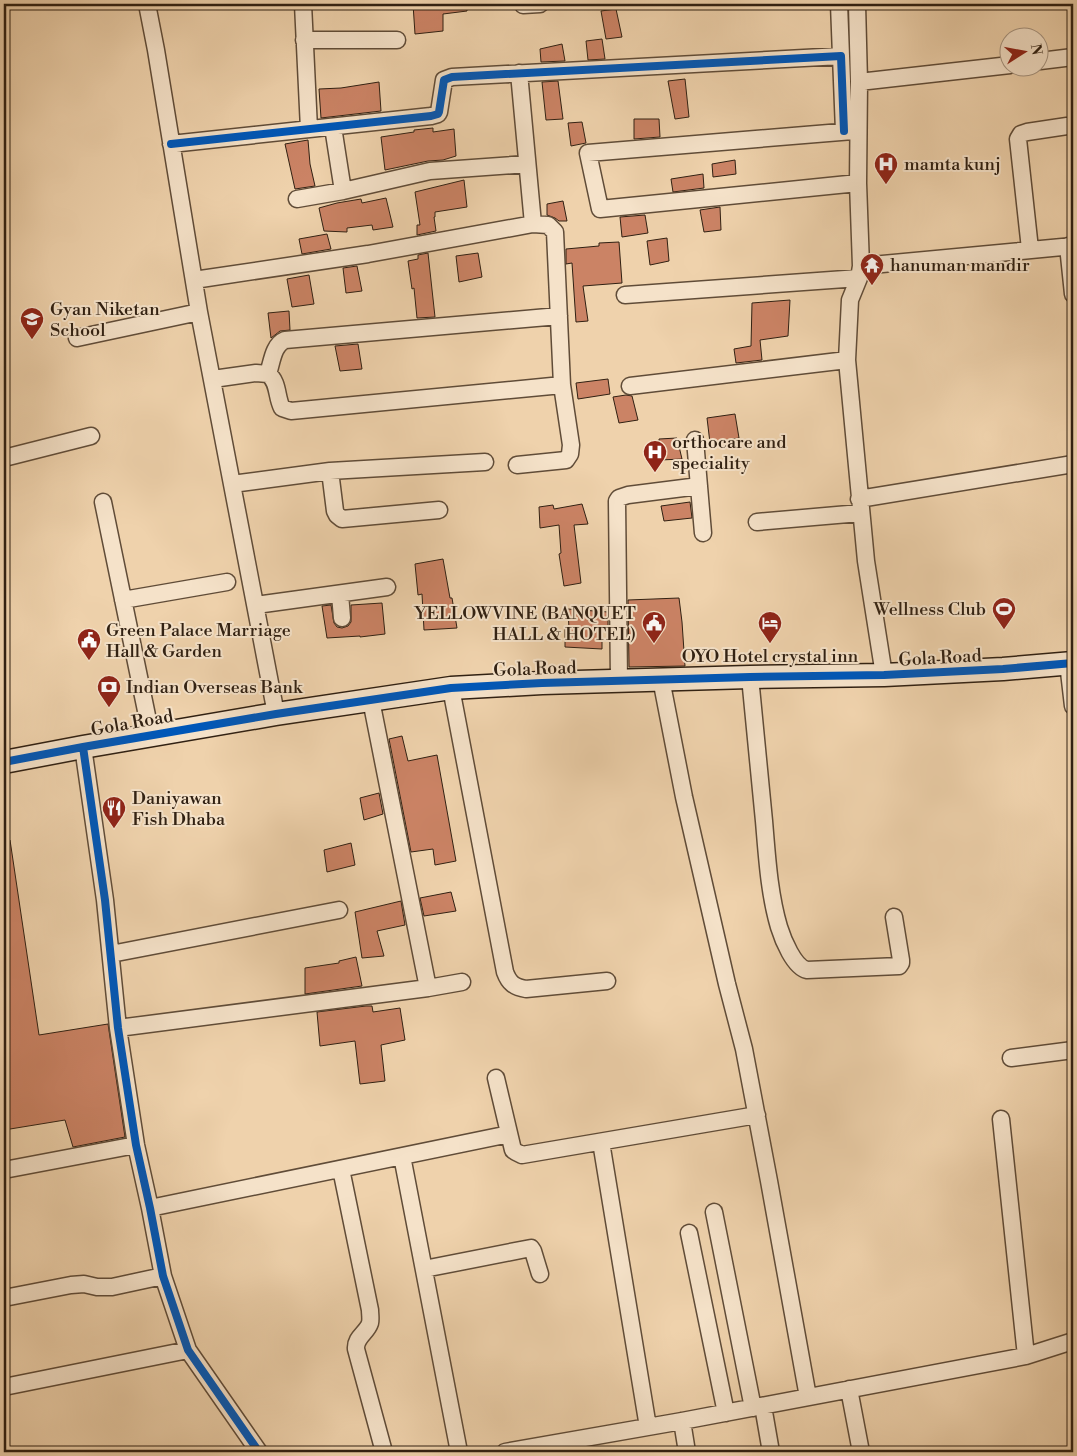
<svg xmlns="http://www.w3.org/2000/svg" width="1077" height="1456" viewBox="0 0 1077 1456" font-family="'Libre Bodoni',serif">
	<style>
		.building { fill: #cb8365; stroke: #302012 }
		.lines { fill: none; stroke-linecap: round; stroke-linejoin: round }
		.street-casing { stroke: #604c38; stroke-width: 19 }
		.secondary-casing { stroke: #302012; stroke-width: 25 }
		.street { stroke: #f5e2c9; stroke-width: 16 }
		.secondary { stroke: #f5e2c9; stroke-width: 22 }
		.cycleway-casing { stroke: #f5e2c9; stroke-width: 11 }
		.cycleway { stroke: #0057b8; stroke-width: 8 }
		.labels { text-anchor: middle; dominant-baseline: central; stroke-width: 4; stroke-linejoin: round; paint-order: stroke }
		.poi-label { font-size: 18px; fill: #302012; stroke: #f5e2c9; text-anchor: start }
		.street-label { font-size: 18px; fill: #302012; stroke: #f5e2c9 }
	</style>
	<rect width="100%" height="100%" fill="#efd2ac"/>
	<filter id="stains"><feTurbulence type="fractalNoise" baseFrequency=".004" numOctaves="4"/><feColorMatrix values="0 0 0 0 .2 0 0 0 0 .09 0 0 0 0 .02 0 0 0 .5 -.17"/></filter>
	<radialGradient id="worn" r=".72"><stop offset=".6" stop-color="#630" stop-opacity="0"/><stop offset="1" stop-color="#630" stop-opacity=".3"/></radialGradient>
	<path class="building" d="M413 4H467V11L443 14V31L415 34Z
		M616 9 622 37 606 39 601 11Z
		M602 39 605 59 588 60 586 41Z
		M562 44 565 61 541 62 540 49Z
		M685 79 689 117 675 119 668 81Z
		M558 81 563 119 546 120 542 82Z
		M379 82 381 111 321 118 319 89 341 88Z
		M634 119H659L660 137 634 139Z
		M582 122 586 143 571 146 568 123Z
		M433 128V132L454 129 456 156 443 160 428 161 385 170 381 137 414 132V130Z
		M308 140 310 164 315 186 295 189 285 144Z
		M735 160 736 174 713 177 712 164Z
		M703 174 704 188 673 192 671 179Z
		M464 180 467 207 435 212V217H434L436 231 417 235V225H420L415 192Z
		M386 198 393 227 373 230 372 225 347 228V232L324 231 319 208 337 203 361 199 362 203Z
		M563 201 567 221H559L555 218 547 215V204Z
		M720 207 721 230 704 232 700 210Z
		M645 215 648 233 622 237 620 217Z
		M327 234 331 249 302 254 299 239Z
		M667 238 669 261 650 265 647 241Z
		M619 242 622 283 583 286 588 321 576 322 572 263 566 264V249L599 246V243Z
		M428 253 435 317 417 318 414 288 412 289 408 261 418 259V255Z
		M478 253 482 277 459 282 456 256Z
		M357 266 362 291 346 293 343 268Z
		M309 275 314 304 292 307 287 279Z
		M790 300 788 336 760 340 762 360 736 363 734 349 751 346 752 303Z
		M289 311 290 330 280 331 271 338 268 313Z
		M358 344 362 369 340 371 335 346Z
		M608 379 610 394 578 399 576 383Z
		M626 395 632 396 638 420 619 423 613 397Z
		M735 414 739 438 710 443 707 418Z
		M677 438 682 459 660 460 659 439Z
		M690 502 692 518 664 521 661 506Z
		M582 504 588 524 574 525 581 583 564 586 559 554 561 553 559 525 540 528 539 507 553 505 554 509Z
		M443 559 450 598H452L457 628 424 630 422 594 418 595 415 564Z
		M679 598 682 622 685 666 629 667 628 600Z
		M382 603 385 634 360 637V636L327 638 322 606 331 605 334 623 337 627 342 628 348 626 351 622V605Z
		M568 609 608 612V626H602V649L565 647V629H569Z
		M402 736 408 761 437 755 456 861 435 865 433 849 411 852 389 739Z
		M379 793 383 814 364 820 360 798Z
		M10 840 39 1035 108 1024 125 1137 73 1147 65 1120 4 1130V841Z
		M351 843 355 865 327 872 324 850Z
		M451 892 456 911 424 916 420 898Z
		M401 901 405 925 377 931 384 956 362 958 355 912Z
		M356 957 362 986 305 994V968L339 963V961Z
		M366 1006H372L373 1012 400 1008 405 1040 381 1045 385 1081 360 1084 355 1041 320 1046 317 1012Z"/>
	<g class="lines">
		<g class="street-casing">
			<path id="street" d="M147 4 156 50 199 312 276 714
				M303 4 309 129
				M839 4 841 56
				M857 4 859 82 858 183 861 266 859 278 850 300 847 360 866 561 884 675
				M523 5 540 4
				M304 40H397
				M1040 61 1073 57
				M519 73 533 224
				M859 82 1010 65
				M333 127 343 191
				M853 131 588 153 600 209 858 183
				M171 144 431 116 438 114 439 112 444 80 452 77 841 56 844 131
				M297 199 343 191 430 171 527 164
				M1068 246 1073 294
				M1030 249 1018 139 1021 134 1027 132 1067 126
				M861 266 1073 246
				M194 280 368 254 533 224 548 225 555 232 562 385 571 445 570 454 566 460 517 465
				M625 295 859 278
				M77 338 199 312
				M268 374C272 362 273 345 285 340L559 316
				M213 379 256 373 268 374C279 382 276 397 282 408L291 411 562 385
				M630 386 847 360
				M695 440 703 533
				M4 458 91 436
				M330 471 335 511 337 515 342 519 439 510
				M232 484 330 471 485 462
				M859 499 1073 464
				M103 502 151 735
				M757 522 860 513
				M340 594 342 618
				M123 600 227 582
				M256 605 387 587
				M1068 663 1073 706
				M750 677C755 725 759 773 764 821 767 856 769 893 779 927 783 940 794 967 807 970L899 966 901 963V960L894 917
				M661 679 684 797 727 984 744 1049 769 1181 808 1397
				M619 681 617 501 619 498 628 495 699 486
				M451 688 505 972C509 983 514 987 526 989L607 981
				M371 700 428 988
				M83 747 105 900 118 1028 136 1145 150 1208 163 1276 188 1350 259 1452
				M111 954 339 910
				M118 1028 428 988 462 982
				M1011 1058 1073 1050
				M496 1078 513 1150 516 1152 522 1155 757 1115
				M1001 1119 1026 1356
				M601 1142 648 1427
				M402 1156 459 1452
				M341 1169 370 1310C370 1314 371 1319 370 1323 367 1333 355 1337 356 1349L384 1452
				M4 1170 136 1145
				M150 1208 509 1134
				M714 1212 753 1408
				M689 1233 726 1413
				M424 1269 531 1248 533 1251 540 1274
				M4 1298 71 1285 84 1284 97 1287H112L163 1276
				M4 1387 188 1350
				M849 1389 861 1452
				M763 1406 771 1452
				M682 1421 687 1452
				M505 1452 682 1421 1026 1356 1073 1341"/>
		</g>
		<g class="secondary-casing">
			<path id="secondary" d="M4 762 83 747 276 714 451 688 542 683 750 677 884 675 1003 669 1073 663"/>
		</g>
		<use href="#street" class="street"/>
		<use href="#secondary" class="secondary"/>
		<g class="cycleway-casing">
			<path id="cycleway" d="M171 144 431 116 438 114 439 112 444 80 452 77 841 56 844 131
				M83 747 105 900 118 1028 136 1145 150 1208 163 1276 188 1350 259 1452
				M4 762 83 747 276 714 451 688 542 683 750 677 884 675 1003 669 1073 663"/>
		</g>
		<use href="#cycleway" class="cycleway"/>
	</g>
	<defs>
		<g id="hospital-pin" transform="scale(1.25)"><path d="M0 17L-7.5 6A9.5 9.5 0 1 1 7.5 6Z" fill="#8f2418" stroke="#f5e2c9"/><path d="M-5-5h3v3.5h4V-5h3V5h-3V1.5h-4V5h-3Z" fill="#fff"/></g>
		<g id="temple-pin" transform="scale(1.25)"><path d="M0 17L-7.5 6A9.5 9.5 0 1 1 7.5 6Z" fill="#8f2418" stroke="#f5e2c9"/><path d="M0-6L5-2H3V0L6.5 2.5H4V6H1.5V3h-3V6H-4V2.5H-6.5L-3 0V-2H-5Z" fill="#fff"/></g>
		<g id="school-pin" transform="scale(1.25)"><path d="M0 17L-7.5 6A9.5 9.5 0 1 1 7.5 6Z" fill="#8f2418" stroke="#f5e2c9"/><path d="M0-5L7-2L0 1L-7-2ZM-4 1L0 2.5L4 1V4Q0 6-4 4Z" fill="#fff"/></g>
		<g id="stadium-pin" transform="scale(1.25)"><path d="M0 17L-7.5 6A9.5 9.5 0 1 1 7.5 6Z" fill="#8f2418" stroke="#f5e2c9"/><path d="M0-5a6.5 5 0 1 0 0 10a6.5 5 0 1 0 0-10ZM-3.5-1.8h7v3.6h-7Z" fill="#fff"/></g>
		<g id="civic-pin" transform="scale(1.25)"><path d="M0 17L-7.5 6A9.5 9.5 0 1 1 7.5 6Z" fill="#8f2418" stroke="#f5e2c9"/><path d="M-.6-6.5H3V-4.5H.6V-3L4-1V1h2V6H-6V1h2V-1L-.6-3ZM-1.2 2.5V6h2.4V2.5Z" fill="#fff"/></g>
		<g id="hotel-pin" transform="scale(1.25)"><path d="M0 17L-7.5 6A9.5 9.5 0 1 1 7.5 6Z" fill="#8f2418" stroke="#f5e2c9"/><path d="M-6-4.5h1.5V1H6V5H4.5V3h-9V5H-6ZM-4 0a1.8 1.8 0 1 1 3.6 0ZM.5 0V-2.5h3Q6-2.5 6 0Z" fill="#fff"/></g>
		<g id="bank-pin" transform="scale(1.25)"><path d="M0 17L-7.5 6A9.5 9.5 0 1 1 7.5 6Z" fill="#8f2418" stroke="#f5e2c9"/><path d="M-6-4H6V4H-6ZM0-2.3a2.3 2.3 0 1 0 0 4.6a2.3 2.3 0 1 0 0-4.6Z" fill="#fff"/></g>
		<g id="restaurant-pin" transform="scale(1.25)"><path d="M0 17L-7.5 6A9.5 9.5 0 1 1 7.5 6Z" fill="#8f2418" stroke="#f5e2c9"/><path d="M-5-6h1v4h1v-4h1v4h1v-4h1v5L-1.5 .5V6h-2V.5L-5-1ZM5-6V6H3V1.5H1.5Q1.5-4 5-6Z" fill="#fff"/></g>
	</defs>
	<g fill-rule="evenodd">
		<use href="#hospital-pin" x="886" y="164"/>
		<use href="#temple-pin" x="872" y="265"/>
		<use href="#school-pin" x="32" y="319"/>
		<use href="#hospital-pin" x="655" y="452"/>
		<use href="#stadium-pin" x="1004" y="609"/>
		<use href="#civic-pin" x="654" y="623"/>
		<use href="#hotel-pin" x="770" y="623"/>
		<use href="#civic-pin" x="89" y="640"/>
		<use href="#bank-pin" x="109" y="687"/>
		<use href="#restaurant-pin" x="114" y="808"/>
	</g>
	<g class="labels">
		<g class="poi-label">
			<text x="904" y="164">mamta kunj</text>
			<text x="890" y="265">hanuman mandir</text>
			<text x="50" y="309">Gyan Niketan<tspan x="50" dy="21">School</tspan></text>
			<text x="672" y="442">orthocare and<tspan x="672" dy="21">speciality</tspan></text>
			<text x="986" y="609" text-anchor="end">Wellness Club</text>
			<text x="636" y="613" text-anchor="end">YELLOWVINE (BANQUET<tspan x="636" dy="21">HALL &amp; HOTEL)</tspan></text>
			<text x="106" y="630">Green Palace Marriage<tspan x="106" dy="21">Hall &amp; Garden</tspan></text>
			<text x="770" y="656" text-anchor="middle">OYO Hotel crystal inn</text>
			<text x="126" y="687">Indian Overseas Bank</text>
			<text x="132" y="798">Daniyawan<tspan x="132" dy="21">Fish Dhaba</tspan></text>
		</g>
		<g class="street-label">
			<text transform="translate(940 658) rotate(-3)">Gola Road</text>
			<text transform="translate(535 669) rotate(-2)">Gola Road</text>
			<text transform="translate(132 723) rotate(-10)">Gola Road</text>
		</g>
	</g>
	<rect width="1077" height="1456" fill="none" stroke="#efd2ac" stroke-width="20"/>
	<rect x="5" y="5" width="1067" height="1446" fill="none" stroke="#302012" stroke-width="2.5"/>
	<rect x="10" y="10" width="1057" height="1436" fill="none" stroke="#302012"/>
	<g transform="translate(1024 52) rotate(79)"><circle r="24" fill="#f5e2c9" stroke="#a69480"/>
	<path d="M0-4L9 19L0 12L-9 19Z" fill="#8f2418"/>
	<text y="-8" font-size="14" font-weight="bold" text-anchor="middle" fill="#302012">N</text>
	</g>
	<rect width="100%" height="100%" filter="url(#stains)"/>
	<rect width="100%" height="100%" fill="url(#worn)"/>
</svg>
